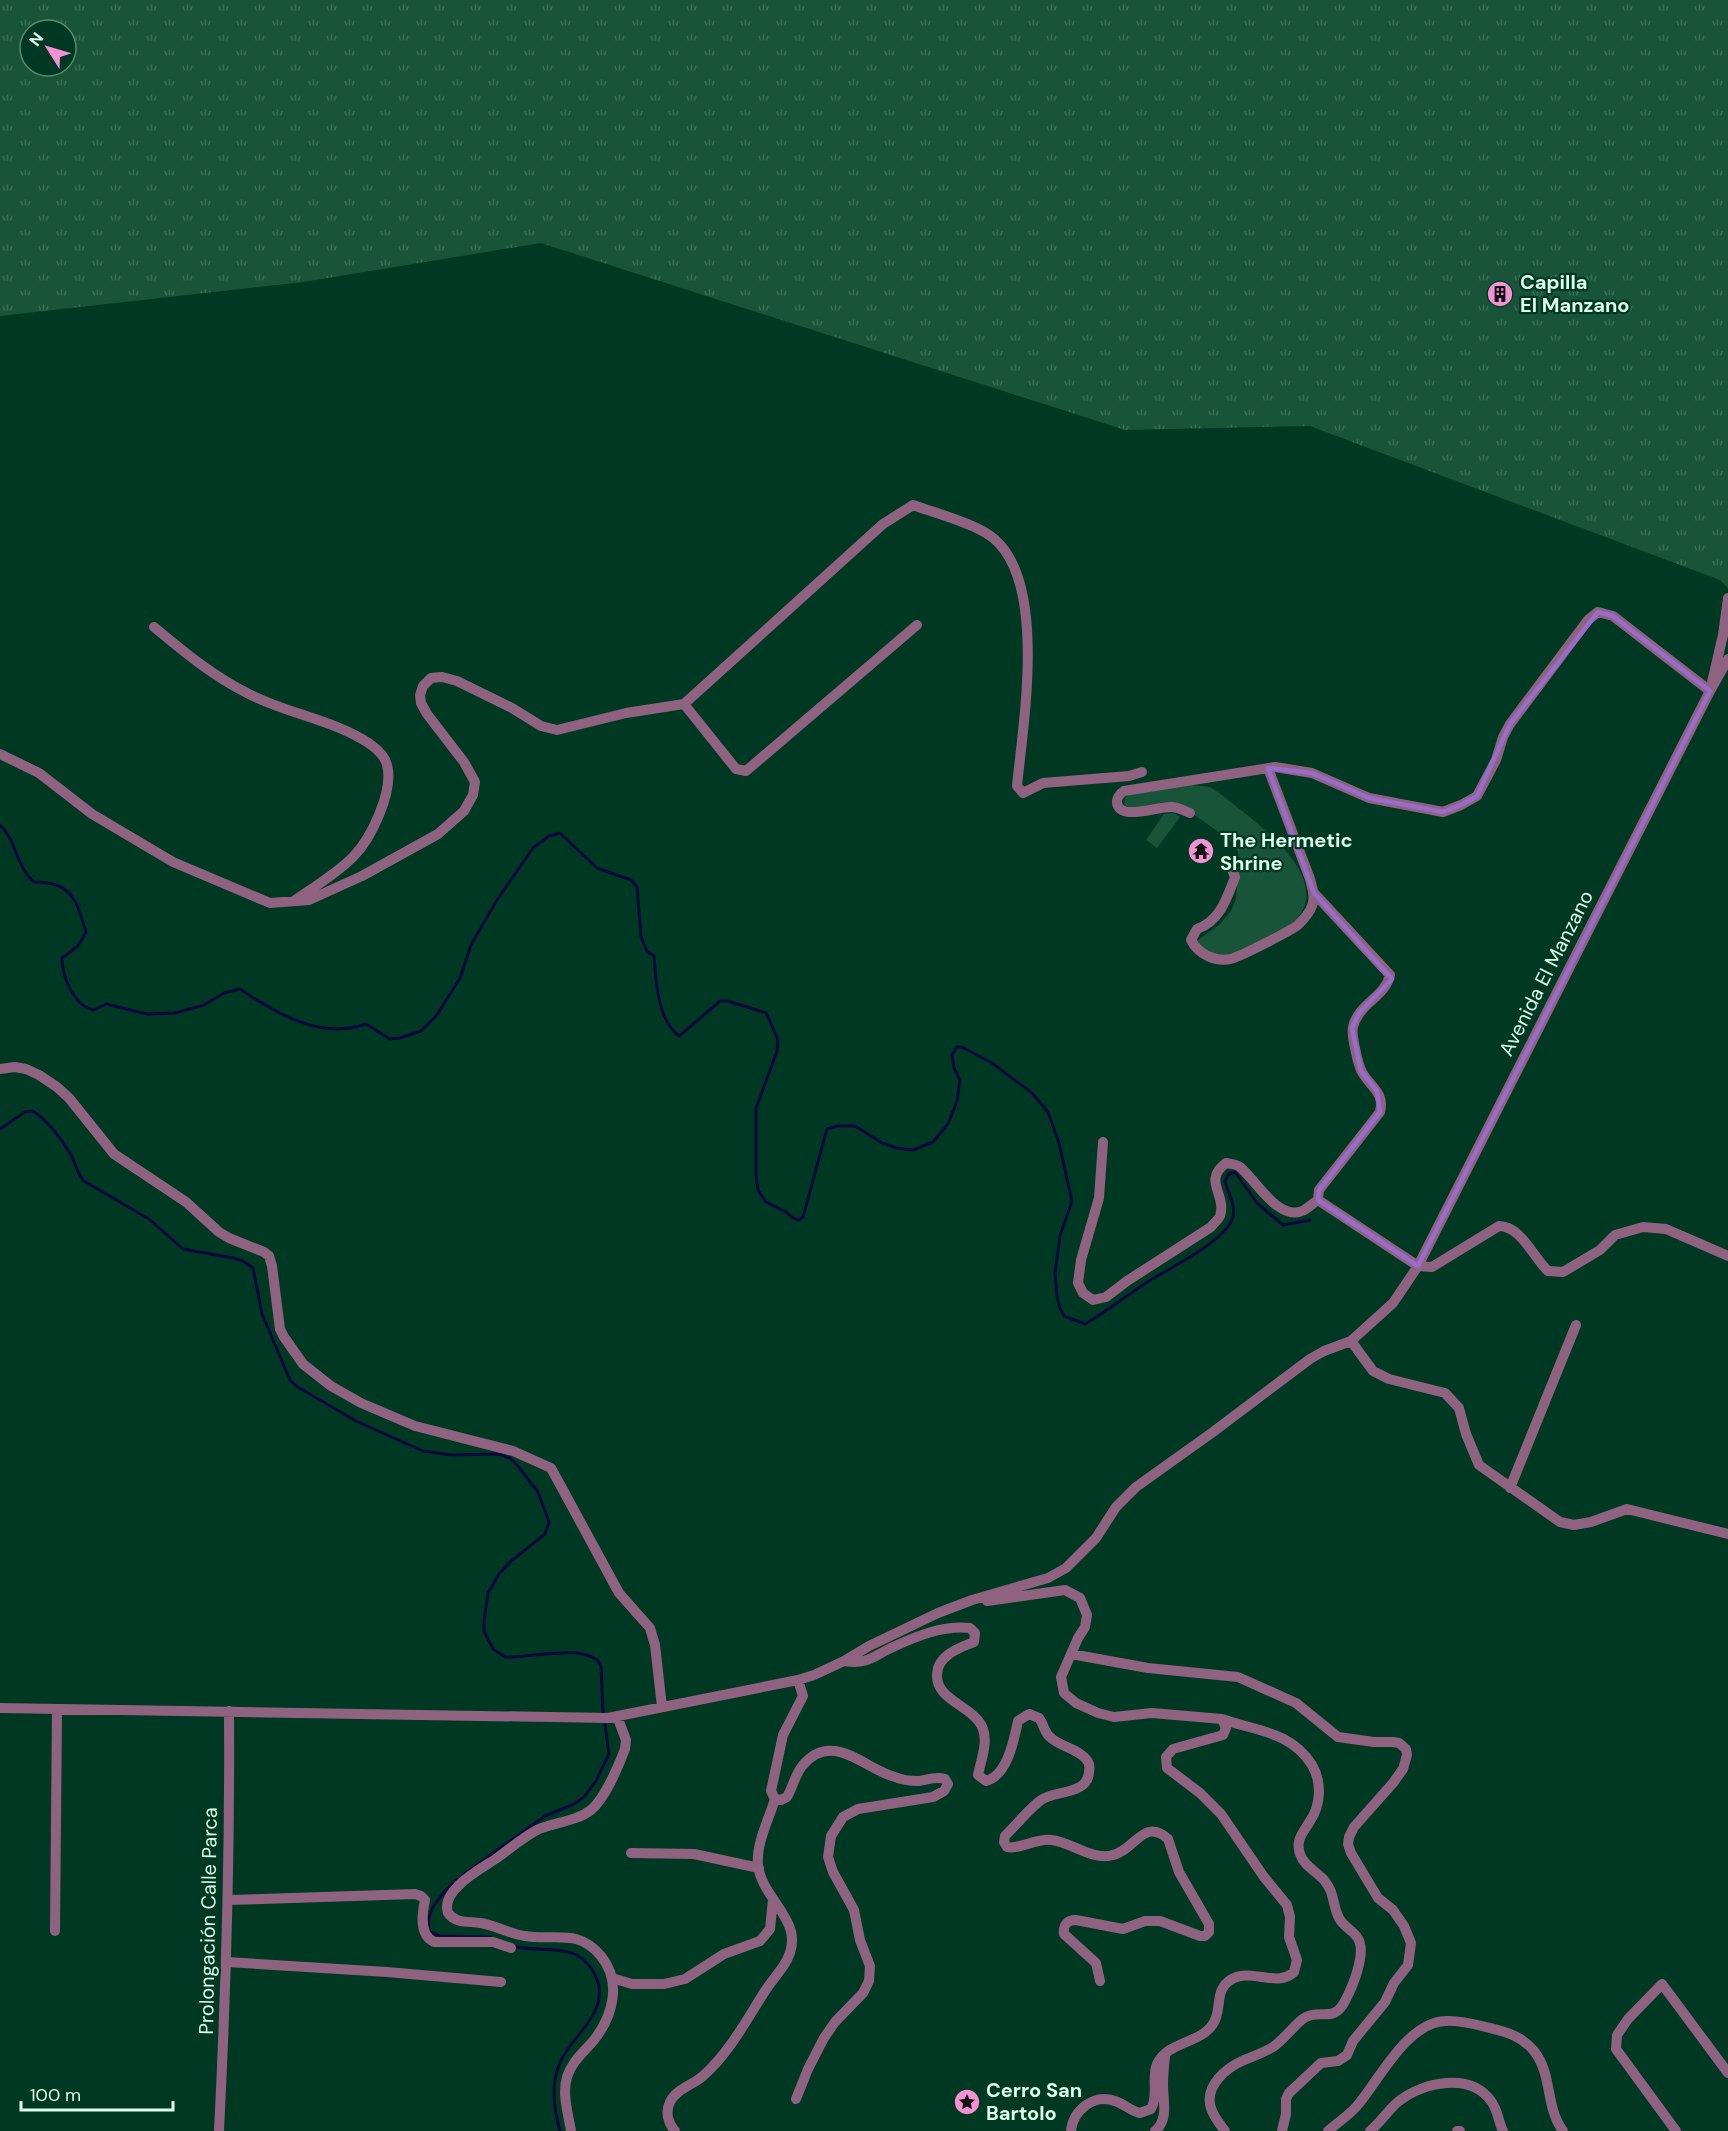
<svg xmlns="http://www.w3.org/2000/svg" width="1728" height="2131" viewBox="0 0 1728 2131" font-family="'DM Sans',sans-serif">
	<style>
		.grass { fill: url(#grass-tufts); fill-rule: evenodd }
		.green { fill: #18543a }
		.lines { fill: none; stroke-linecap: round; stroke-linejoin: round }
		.stream { stroke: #10073b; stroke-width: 3 }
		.minor { stroke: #8f637f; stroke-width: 10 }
		.marked { fill: none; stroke: #986bcc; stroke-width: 4.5; stroke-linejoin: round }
		.labels { text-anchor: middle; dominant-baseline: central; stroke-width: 4.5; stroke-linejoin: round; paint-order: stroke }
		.poi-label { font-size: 20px; font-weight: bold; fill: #ddfeeb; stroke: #003923; text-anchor: start }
		.street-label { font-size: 20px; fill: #ddfeeb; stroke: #003923 }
	</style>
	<defs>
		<pattern id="grass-tufts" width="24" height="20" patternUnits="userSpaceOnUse" patternTransform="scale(1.5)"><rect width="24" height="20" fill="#18543a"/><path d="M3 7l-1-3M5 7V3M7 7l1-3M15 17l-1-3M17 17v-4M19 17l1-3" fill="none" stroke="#396e57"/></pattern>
	</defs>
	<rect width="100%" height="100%" fill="#003923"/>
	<path class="grass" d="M0 0H1728V588L1720 580 1310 426 1125 430 541 243 303 282 0 316ZM30 30H66V66H30Z"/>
	<path class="green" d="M1191 785 1210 787 1218 792C1249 817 1339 877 1294 922 1285 931 1244 948 1229 955L1221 956 1202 950 1197 941 1220 924 1231 911 1236 899 1239 862 1238 852 1234 844 1224 836 1189 811 1132 808 1124 805 1125 798 1128 795Z
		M1174 813 1180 817 1157 848 1146 840 1164 814Z"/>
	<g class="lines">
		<path class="stream" d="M0 825C16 840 16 866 34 882 72 882 76 899 86 932L78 946 62 958C62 977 74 1006 94 1010L106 1004 147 1014 175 1013 204 1005 224 993 240 989C277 1014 321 1040 366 1024L390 1039 400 1038 421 1031 437 1015 460 978 471 945 497 900 517 871 533 848 549 836 560 833 597 868 631 880 637 887 641 937 647 951 654 956C656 981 657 1019 679 1036L684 1032 720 1001H728L760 1011 766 1013 769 1019 778 1040 777 1051 756 1108V1175L758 1190 766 1202 786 1212 793 1218 799 1220 803 1217 827 1129 837 1126H855L882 1143 897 1148 913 1150 933 1142 948 1124 957 1101 960 1080 954 1068 952 1055 957 1047H962L992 1063 1032 1093 1048 1112 1059 1143 1072 1201 1060 1236 1055 1273 1057 1296 1060 1308 1064 1316 1085 1324C1107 1311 1126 1296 1146 1283 1167 1269 1227 1241 1233 1217 1236 1206 1228 1192 1225 1181L1229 1174 1235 1172 1257 1203 1283 1225 1310 1220
			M0 1129 25 1112 33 1111C48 1121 62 1140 71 1155 76 1164 77 1174 84 1181L149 1219 183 1249 233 1258 243 1261 253 1268 262 1314 290 1380 296 1386 356 1421 423 1451 451 1455 499 1454 510 1458 518 1466 538 1492 549 1522 545 1534 510 1562 499 1574 488 1593 484 1621V1631L493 1649 505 1657C526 1659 590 1641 601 1666L603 1713
			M463 1875 545 1816 574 1804 584 1797 596 1781 609 1754 605 1725
			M458 1879C444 1891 422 1912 430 1932L440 1936 490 1937
			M513 1946C533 1952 557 1946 577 1955 584 1959 592 1967 595 1975 614 2013 568 2036 558 2068 551 2088 554 2110 560 2131"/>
		<path class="minor" d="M154 627C184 652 213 676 247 693 287 714 332 719 370 744 377 749 385 756 387 765 394 791 371 839 353 857 336 874 314 887 294 901
			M684 704 736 769 746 771 917 625
			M0 754 39 773 92 814 173 862 270 903 309 900 362 876 438 834 464 811 473 795 475 782 464 762 427 714 421 703 420 695 423 686 431 678 442 677 457 681 512 708 541 726 557 730 626 713 684 704 883 524 913 505C935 513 967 521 986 533 1050 571 1023 723 1017 786L1023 793 1043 783 1129 776 1142 772
			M1190 813C1184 811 1178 807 1172 807 1158 807 1143 813 1129 812 1115 811 1113 798 1124 791L1275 767 1312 773 1369 798 1443 812 1461 805 1477 796 1496 760 1503 737 1510 724 1588 620 1598 612 1613 616 1710 691 1728 659
			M1233 872 1235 877C1227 898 1220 921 1197 929L1191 940C1198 954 1215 962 1230 959 1238 958 1292 930 1298 925 1302 921 1310 912 1312 906 1316 897 1312 887 1310 879L1268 768
			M0 1069 15 1067 26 1069 39 1075 57 1087 69 1098 114 1154 186 1202 219 1232 229 1238 264 1252 269 1256 272 1266 280 1329 284 1337 303 1364 331 1386 361 1403 415 1426 513 1451 551 1468 619 1593 650 1628 655 1645 662 1707
			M1103 1142 1099 1198 1081 1260 1078 1283 1083 1293 1093 1300 1106 1297 1127 1281 1211 1227C1213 1224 1219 1219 1220 1216 1227 1194 1202 1181 1226 1163 1231 1164 1236 1164 1240 1167 1255 1179 1278 1221 1302 1211 1307 1209 1313 1203 1318 1200L1319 1190 1380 1112C1385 1092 1370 1087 1362 1072 1358 1065 1351 1034 1353 1027 1358 1004 1386 996 1390 975L1314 893
			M1318 1200 1418 1266 1432 1267 1499 1226C1521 1226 1533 1257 1548 1271L1563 1272 1600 1250 1615 1235 1643 1227 1666 1229 1728 1256
			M1351 1341 1373 1371 1389 1379 1445 1393 1459 1408 1466 1434 1479 1465 1560 1522 1574 1525 1591 1522 1627 1509 1728 1534
			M1510 1488 1576 1325
			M987 1601 1065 1590 1080 1598 1087 1615 1085 1627 1078 1638 1061 1677 1064 1693 1076 1703 1098 1713 1114 1717 1152 1713 1222 1719 1226 1728 1223 1735 1173 1749 1166 1757 1167 1768 1200 1793 1221 1814 1264 1877 1287 1905 1290 1917 1289 1937 1297 1960 1294 1972C1277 1988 1252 1968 1232 1979 1213 1990 1223 2009 1213 2024 1200 2044 1168 2041 1157 2064 1151 2078 1159 2096 1151 2109L1140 2113C1131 2111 1124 2104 1115 2101 1093 2093 1073 2111 1071 2131
			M1071 1654 1148 1668 1238 1677 1296 1703 1338 1737 1374 1742H1393L1399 1743 1406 1749 1407 1755 1403 1769 1393 1783 1354 1827 1349 1837 1348 1844 1351 1853 1378 1898 1393 1910 1404 1926 1411 1943 1408 1965 1394 1983 1385 2002 1353 2041 1347 2055 1338 2061 1321 2063 1289 2093 1286 2099V2114L1282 2131
			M844 1661C868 1665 873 1656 893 1647 917 1636 943 1625 970 1628L975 1633 974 1642C959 1648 938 1655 937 1674 935 1701 975 1706 983 1729 988 1743 981 1760 978 1775L986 1781C1008 1775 1014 1739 1018 1721L1029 1714 1039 1718C1044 1724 1044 1732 1050 1737 1060 1747 1077 1748 1086 1759 1089 1762 1090 1767 1089 1772 1088 1795 1055 1790 1041 1800 1028 1810 1017 1824 1005 1836L1004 1842 1007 1847C1018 1850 1037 1838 1051 1840 1072 1842 1092 1861 1113 1855 1135 1850 1144 1817 1168 1839L1179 1872 1209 1924V1932L1205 1936H1200L1160 1921H1145L1123 1929 1076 1920C1067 1920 1063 1925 1064 1934L1096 1963 1100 1981
			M0 1708 608 1718 798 1680 814 1675 844 1661 869 1646 938 1613 972 1600 1048 1578 1066 1568 1096 1538 1116 1507 1136 1487 1213 1432 1310 1359 1324 1351 1351 1341 1393 1303 1418 1266 1710 691 1723 635 1728 598
			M1222 1719C1255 1731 1291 1731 1312 1765 1322 1782 1321 1805 1310 1821 1304 1832 1295 1839 1300 1854 1304 1866 1316 1871 1324 1880 1335 1893 1332 1904 1339 1918 1343 1926 1352 1930 1357 1937 1368 1951 1352 1988 1345 2001 1334 2023 1321 2009 1306 2017 1296 2022 1285 2039 1273 2047 1263 2053 1254 2056 1244 2060 1226 2068 1204 2086 1211 2108 1213 2116 1220 2124 1225 2131
			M631 1853 694 1854 759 1868
			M229 1900 415 1894 421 1896 425 1900C422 1914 419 1935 434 1942H493L511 1948
			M55 1931 57 1709
			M227 1962 387 1972 501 1982
			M612 1978 632 1984H664L685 1979 724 1954 760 1941 770 1929 773 1899
			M796 2099 808 2069 824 2038 835 2022 863 1993 869 1981 870 1966 860 1940 854 1910 833 1872 828 1857 831 1836 843 1817 858 1809 933 1797 944 1791 948 1784 945 1779C936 1776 927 1780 918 1781 910 1781 902 1780 895 1777 865 1769 832 1730 803 1765 795 1774 793 1787 787 1797L781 1800 775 1799 771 1791 783 1735 803 1696 798 1680
			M219 2131C226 1991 230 1851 229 1711
			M571 2131C568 2113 562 2094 567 2077 572 2061 584 2052 594 2040 613 2016 622 1982 601 1956 578 1928 555 1941 525 1936 510 1934 497 1926 481 1923 469 1921 456 1924 448 1913 440 1890 481 1869 497 1858 511 1848 523 1837 539 1829 556 1822 577 1821 591 1810 606 1797 618 1767 625 1749L626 1740 617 1716
			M675 2131C668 2123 665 2112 670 2102 676 2089 693 2085 703 2076 729 2053 746 2021 765 1991 771 1982 778 1974 784 1965 811 1923 762 1902 758 1865 756 1843 769 1819 775 1799
			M1155 2131C1169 2119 1163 2101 1163 2085 1163 2075 1164 2066 1165 2056
			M1328 2131C1337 2123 1348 2116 1356 2107 1379 2081 1406 2023 1445 2021 1458 2020 1474 2024 1486 2027 1505 2032 1521 2035 1534 2051 1553 2075 1545 2107 1563 2131
			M1370 2131C1381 2122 1388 2110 1399 2101 1424 2082 1470 2072 1491 2101 1498 2110 1498 2121 1503 2131
			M1457 2131H1460
			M1676 2131 1616 2049 1617 2035 1628 2019 1662 1984 1728 2073"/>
	</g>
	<path class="marked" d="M1598 612 1613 616 1710 691 1418 1266 1318 1200 1319 1190 1380 1112 1377 1091 1361 1071 1352 1028 1359 1013 1392 979 1314 893 1268 768 1312 773 1369 798 1443 812 1461 805 1477 796 1510 724Z"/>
	<defs>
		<g id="building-disc" transform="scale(1.35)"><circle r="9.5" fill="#f491d3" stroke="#003923"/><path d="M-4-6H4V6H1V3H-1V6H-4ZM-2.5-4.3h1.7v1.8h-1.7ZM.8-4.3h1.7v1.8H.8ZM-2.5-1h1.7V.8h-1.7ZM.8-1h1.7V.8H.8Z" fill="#111"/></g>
		<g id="temple-disc" transform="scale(1.35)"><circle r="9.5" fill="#f491d3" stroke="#003923"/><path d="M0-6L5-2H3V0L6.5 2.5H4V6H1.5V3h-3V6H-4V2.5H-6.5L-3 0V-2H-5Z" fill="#111"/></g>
		<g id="sight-disc" transform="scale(1.35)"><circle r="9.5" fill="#f491d3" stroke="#003923"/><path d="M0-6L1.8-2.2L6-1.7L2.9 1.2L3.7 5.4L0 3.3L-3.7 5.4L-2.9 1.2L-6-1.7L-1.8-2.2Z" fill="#111"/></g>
	</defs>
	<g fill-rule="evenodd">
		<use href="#building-disc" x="1500" y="294"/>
		<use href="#temple-disc" x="1201" y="851"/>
		<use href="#sight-disc" x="967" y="2102"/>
	</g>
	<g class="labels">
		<g class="poi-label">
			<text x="1520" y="282">Capilla<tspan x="1520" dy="23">El Manzano</tspan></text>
			<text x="1220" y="840">The Hermetic<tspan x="1220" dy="23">Shrine</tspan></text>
			<text x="986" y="2090">Cerro San<tspan x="986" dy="23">Bartolo</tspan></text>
		</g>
		<g class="street-label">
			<text transform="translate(1546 973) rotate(-63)">Avenida El Manzano</text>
			<text transform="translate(208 1921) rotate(-89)">Prolongación Calle Parca</text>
		</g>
	</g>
	<g transform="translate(48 48) rotate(307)"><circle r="28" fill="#003923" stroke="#588873" stroke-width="1.5"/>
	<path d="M0-4.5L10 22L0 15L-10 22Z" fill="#f491d3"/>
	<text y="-9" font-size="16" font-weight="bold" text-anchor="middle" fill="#ddfeeb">N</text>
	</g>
	<path d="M21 2101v9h152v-9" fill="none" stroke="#ddfeeb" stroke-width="3"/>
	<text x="30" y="2101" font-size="18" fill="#ddfeeb" stroke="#003923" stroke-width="4.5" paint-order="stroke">100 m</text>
</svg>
